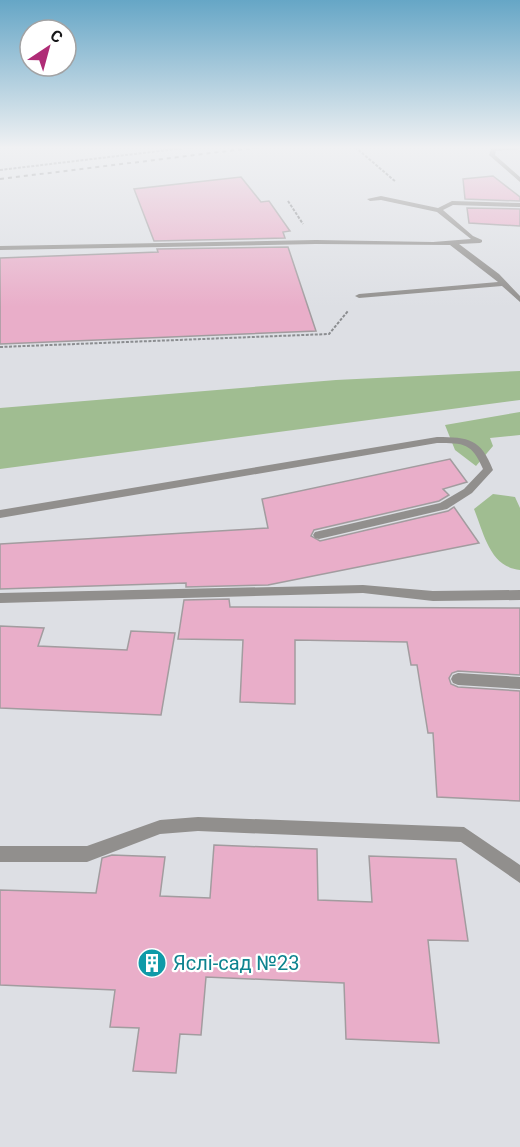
<svg xmlns="http://www.w3.org/2000/svg" width="520" height="1147" viewBox="0 0 520 1147" font-family="Roboto,sans-serif">
	<style>
		.green { fill: #a0bd91 }
		.building { fill: #e9aec9; stroke: #a29c9f; stroke-width: 1.5 }
		.lines { fill: none; stroke-linecap: round; stroke-linejoin: round }
		.path { stroke: #8b8d90; stroke-width: 2; stroke-dasharray: 3 1.5; stroke-linecap: butt }
		.service { fill: #918f8d; fill-rule: evenodd }
		.rail { stroke: #848588; stroke-width: 2; stroke-dasharray: 4 4; stroke-linecap: butt }
		.labels { text-anchor: middle; dominant-baseline: central; stroke-width: 4.5; stroke-linejoin: round; paint-order: stroke }
		.near-culture-label { font-size: 20px; fill: #0d838f; stroke: #fff; text-anchor: start }
	</style>
	<rect width="100%" height="100%" fill="#dddfe4"/>
	<path class="green" d="M520 371V400L0 469V408L336 380Z
		M520 412V435L490 438 493 446 476 466 455 450 445 425Z
		M493 494 515 497 520 508V570C490 567 484 534 474 509Z"/>
	<path class="building" d="M493 176 520 197V201L465 199 463 179Z
		M241 177 261 202 269 201 290 231 283 232 285 238 154 241 134 189Z
		M467 208 520 209V226L469 223Z
		M288 247 316 331 0 344V258L158 252 157 249Z
		M450 459 467 482 443 489 449 495 439 501 314 530 311 536 320 541 448 511 454 507 479 543 268 585 186 587V583L0 589V544L268 528 262 499Z
		M229 599 230 607 520 608V675L458 671 452 673 449 678 451 684 458 687 520 691V801L437 797 433 733H428L417 665H411L407 642 295 640V704L240 702 243 640 178 639 184 600Z
		M0 626 44 628 38 646 127 650 131 631 175 633 161 715 0 708Z
		M214 845 317 849 318 900 372 902 369 856 456 859 468 941 428 940 439 1043 346 1039 344 983 206 977 201 1035 180 1034 176 1073 133 1071 139 1028 110 1027 115 990 0 985V890L96 893 102 858 112 855 165 857 160 896 210 898Z"/>
	<g class="lines">
		<path class="path" d="M355 147 396 182
			M0 170 193 147
			M288 201 303 224
			M0 347 329 334 348 311"/>
		<path class="service" d="M506 147H520V149L496 151 495 155 520 177V182L489 155 491 149Z
			M381 196 438 208 452 201 520 203V207L453 205 443 210 473 236 482 240V242L480 243 459 244 499 274 520 296V302L502 286 359 298 355 296 359 294 498 282 450 245 316 244 0 250V246L316 240 433 242 471 239 437 212 381 200 370 201 367 199Z
			M437 437C469 437 481 439 493 470L472 493 447 509 319 539 315 538 313 535 315 532 440 503 464 489 483 469C472 443 464 443 437 443L0 518V510Z
			M363 585 433 591 520 590V600L433 601 363 593 0 603V593Z
			M458 673 520 677V689L458 685 453 683 451 679 453 675Z
			M198 817 464 827 520 865V883L461 842 198 831 160 834 87 862H0V846H87L160 820Z"/>
		<path class="rail" d="M0 179 260 147"/>
	</g>
	<linearGradient id="sky" x2="0" y2="1"><stop stop-color="#66a6c6"/><stop offset="0.48" stop-color="#f0f1f3"/><stop offset="1" stop-color="#f0f1f3" stop-opacity="0"/></linearGradient>
	<rect width="520" height="307" fill="url(#sky)"/>
	<defs>
		<g id="building-disc" transform="scale(1.5)"><circle r="9.5" fill="#0f9aa8" stroke="#fff"/><path d="M-4-6H4V6H1V3H-1V6H-4ZM-2.5-4.3h1.7v1.8h-1.7ZM.8-4.3h1.7v1.8H.8ZM-2.5-1h1.7V.8h-1.7ZM.8-1h1.7V.8H.8Z" fill="#fff"/></g>
	</defs>
	<g fill-rule="evenodd">
		<use href="#building-disc" x="152" y="963"/>
	</g>
	<g class="labels">
		<g class="near-culture-label">
			<text x="173" y="963">Яслі-сад №23</text>
		</g>
	</g>
	<g transform="translate(48 48) rotate(36)"><circle r="28" fill="#ffffff" stroke="#a2a2a3" stroke-width="1.5"/>
	<path d="M0-4.5L10 22L0 15L-10 22Z" fill="#af2c76"/>
	<text y="-9" font-size="16" font-weight="bold" text-anchor="middle" fill="#171719">С</text>
	</g>
</svg>
